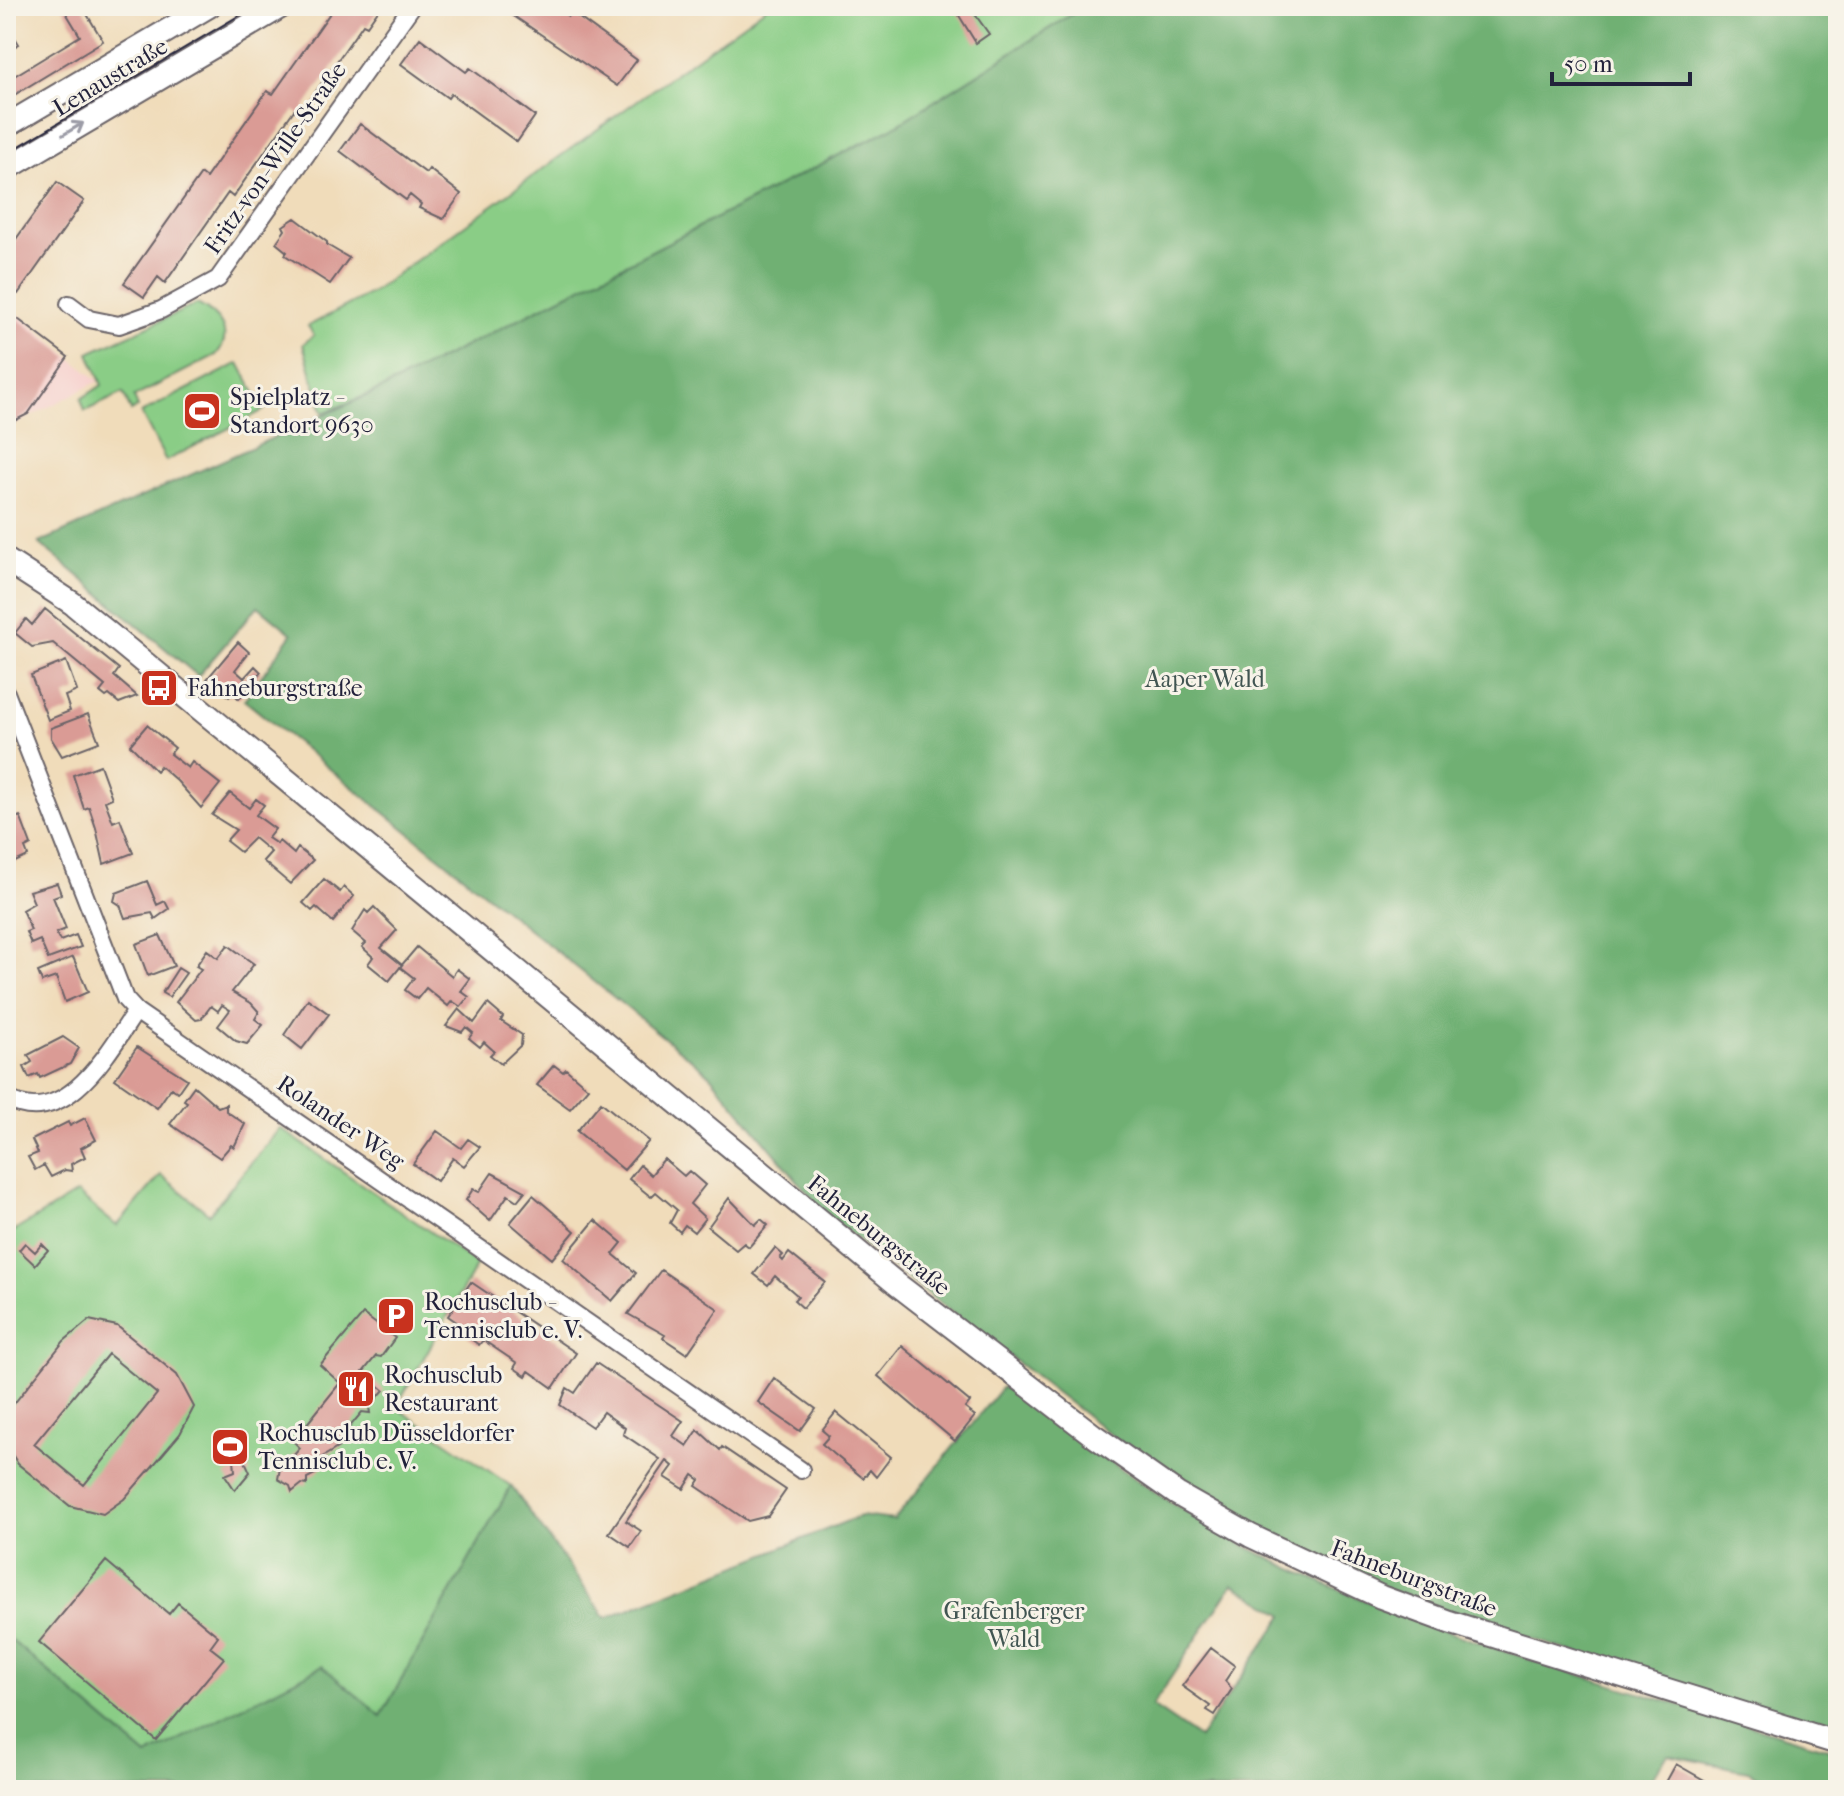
<svg xmlns="http://www.w3.org/2000/svg" width="1844" height="1796" viewBox="0 0 1844 1796" font-family="'IM FELL French Canon',serif">
	<style>
		.built { fill: #f7d0cd }
		.green { fill: #8acd86; stroke: #567860; stroke-width: 2 }
		.forest { fill: #6fb073; stroke: #486957; stroke-width: 2; fill-rule: evenodd }
		.building { fill: #da9b95; fill-rule: evenodd }
		.lines { fill: none; stroke-linecap: round; stroke-linejoin: round }
		.street-casing { stroke: #6a6367; stroke-width: 20 }
		.secondary-casing { stroke: #6a6367; stroke-width: 26 }
		.street { stroke: #fff; stroke-width: 16 }
		.secondary { stroke: #fff; stroke-width: 22 }
		.tram { stroke: #22223b; stroke-width: 2 }
		.oneway { stroke: #9c9ca7 }
		.labels { text-anchor: middle; dominant-baseline: central; stroke-width: 6; stroke-linejoin: round; paint-order: stroke }
		.street-label { font-size: 24px; fill: #22223b; stroke: #f7f3e8 }
		.poi-label { font-size: 24px; fill: #22223b; stroke: #f7f3e8; text-anchor: start }
		.park-label { font-size: 24px; fill: #415552; stroke: #f7f3e8 }
	</style>
	<rect width="100%" height="100%" fill="#f7f3e8"/>
	<filter id="ink" filterUnits="userSpaceOnUse"><feTurbulence type="fractalNoise" baseFrequency=".0125" numOctaves="2"/><feDisplacementMap in="SourceGraphic" scale="16" xChannelSelector="R" yChannelSelector="G"/><feConvolveMatrix kernelMatrix="1 2 1 2 8 2 1 2 1" color-interpolation-filters="sRGB"/></filter>
	<filter id="wash" filterUnits="userSpaceOnUse"><feTurbulence type="fractalNoise" baseFrequency=".006" numOctaves="4" result="noise"/><feDisplacementMap in="SourceGraphic" scale="32" xChannelSelector="R" yChannelSelector="G"/><feGaussianBlur stdDeviation="1.8" result="paint"/><feColorMatrix in="noise" values="0 0 0 0 0 0 0 0 0 0 0 0 0 0 0 0 0 1.4 0 .05"/><feComposite in="paint" operator="in"/></filter>
	<g filter="url(#wash)">
		<rect width="100%" height="100%" fill="#f0dcba"/>
		<path class="built" d="M6 304 99 381 6 429Z"/>
		<path class="green" d="M768 6H1085L892 128 384 388 323 413 303 344 314 335 308 326 371 293Z
			M197 304C219 315 235 333 216 355L134 397 138 407 131 411 123 393 85 411 81 399 102 385 89 353Z
			M239 363 264 410 166 461 141 413Z
			M280 1128 477 1264 396 1407 511 1486 381 1716 147 1756 6 1636V1236L77 1193 117 1226 161 1175 209 1214Z"/>
		<path class="forest" d="M1085 6H1838V1736L1385 1592 1180 1488 827 1216 708 1073 244 700 292 634 258 606 198 676 39 543 384 388 892 128Z
			M1002 1387C1037 1402 1065 1428 1096 1451 1152 1491 1209 1529 1271 1559 1452 1646 1647 1693 1838 1752V1790H1782L1748 1771 1668 1755 1643 1790H6V1636L147 1756 322 1666 381 1716 511 1486 606 1618 860 1516 894 1520ZM1233 1584 1284 1615 1199 1738 1152 1706Z"/>
		<g id="blocks">
			<path class="building" d="M62 6H82L103 41 6 100V81L80 36Z
				M335 6H381L367 26 363 24 300 114 294 110 233 197 228 193 165 283 158 277 144 297 124 283 201 174 206 178 267 91 273 94Z
				M499 6H554L568 16 571 12 637 60 617 86Z
				M959 6H969L989 34 976 43 955 9Z
				M6 23 19 44 6 51Z
				M420 38 466 72 470 68 535 116 517 142 451 94 448 98 401 64Z
				M360 124 426 173 429 169 461 194 443 219 419 208 421 204 410 195 406 200 340 151Z
				M57 182 84 201 18 294 6 286V253Z
				M295 218 327 242V245L349 258 330 284 285 255 287 252 276 243 285 230 283 226Z
				M6 310 68 357 28 414 10 423 6 420Z
				M45 609 119 669 114 676 137 696 119 703 109 695 106 697 100 692 105 686 53 643 32 647 15 633 26 619 32 625Z
				M238 642 249 652 235 670 244 678 255 666 261 672 239 699 233 693 229 697 207 679Z
				M66 661 77 691 65 696 70 711 48 720 31 675Z
				M88 714 99 742 62 756 51 738V728Z
				M147 725 175 748 170 754 188 768 192 762 220 784 201 808 177 781 160 766 156 771 130 745Z
				M100 765 112 798 105 801 113 822 120 819 133 853 104 864 96 828 89 807 84 809 73 775Z
				M230 793 249 808 256 799 264 805 256 815 275 829 268 838 277 844 279 841 294 854 298 848 313 860 290 884 263 861 271 852 254 838 240 852 226 841 236 830 212 815Z
				M20 816 31 845 25 848 28 856 13 863 9 854 6 855V822Z
				M324 879 340 892 344 887 354 896 333 922 316 907 312 911 303 903Z
				M147 881 157 905 165 901 169 909 155 919 152 913 125 918 120 905 114 901 116 893Z
				M57 883 61 894 53 897 66 929 56 933 60 941 76 935 81 947 48 959 40 940 31 944 26 932 31 930 22 910 34 903 29 891Z
				M374 907 397 930 381 948 402 965 389 981 368 964 373 957 362 947 366 943 352 931 365 910 368 913Z
				M160 935 174 966 148 976 136 944Z
				M228 945 254 964 232 992 251 1003 259 1012 255 1019 263 1025 247 1044 236 1041 218 1026 230 1010 222 1005 218 1011 211 1006 201 1019 196 1020 176 1002 201 969 196 966 207 950 218 958Z
				M417 947 452 976 457 969 470 979 461 991 469 997 461 1007 452 1001 448 1006 426 988 417 999 405 990 414 978 400 967Z
				M73 957 88 992 65 1002 56 977 42 982 38 972Z
				M178 968 186 973 169 997 162 993Z
				M308 999 329 1014 302 1049 284 1035Z
				M488 1004 503 1017 501 1021 522 1035 521 1045 501 1064 490 1055 494 1051 484 1042 480 1047 469 1038 473 1033 466 1027 462 1032 446 1026 459 1009 474 1023Z
				M63 1037 79 1048 70 1064 40 1078 38 1074 29 1078 24 1067 32 1062 28 1055Z
				M137 1047 187 1079 178 1092 171 1088 157 1108 115 1079Z
				M554 1065 563 1072 566 1069 588 1088 570 1109 537 1085Z
				M194 1086 218 1107 226 1104V1111L245 1124 234 1147 231 1145 220 1158 170 1124 187 1102 184 1100Z
				M601 1102 649 1141 624 1170 577 1131Z
				M85 1118 96 1140 81 1148 85 1157 71 1164 72 1171 65 1170 51 1177 44 1165 35 1170 28 1157 38 1153 32 1140 68 1122 70 1126Z
				M437 1131 461 1148 468 1139 480 1147 464 1166 453 1158 437 1181 413 1164Z
				M664 1159 684 1176 689 1171 705 1185 690 1204 705 1218 694 1232 685 1225 680 1232 670 1223 677 1210 656 1192 651 1197 629 1179 640 1165 651 1175Z
				M492 1173 525 1191 517 1201 508 1195 490 1221 466 1200 473 1189 479 1192Z
				M533 1195 575 1231 552 1259 510 1223Z
				M729 1198 755 1225 761 1219 768 1225 749 1247 744 1243 736 1250 708 1227Z
				M595 1220 622 1243 613 1254 636 1273 612 1301 563 1259Z
				M25 1243 35 1252 42 1244 48 1250 35 1265 19 1250Z
				M775 1248 783 1255 780 1258 783 1261 789 1253 825 1282 803 1308 794 1300 798 1296 775 1276 768 1285 754 1274Z
				M661 1270 718 1309 687 1354 663 1338 665 1335 628 1314Z
				M471 1282 576 1353 553 1388 529 1371 526 1376 514 1368 517 1363 483 1340 479 1345 468 1337 471 1332 448 1316Z
				M363 1314 395 1338 381 1357 376 1356 363 1372 384 1390 369 1407 370 1413 362 1412 347 1430 342 1445 319 1459 324 1463 317 1473 307 1478V1485L302 1484 292 1492 290 1486 278 1479 281 1463 288 1462 300 1448 293 1441 340 1383 320 1365Z
				M89 1320 117 1326 177 1375 194 1407 180 1434 151 1468 124 1499 103 1514 70 1506 18 1464 6 1445V1417L13 1405 64 1341ZM108 1354 157 1394 84 1485 34 1444Z
				M902 1346 970 1402 965 1408 975 1416 955 1441 878 1376Z
				M596 1363 683 1421 673 1436 687 1446 698 1430 720 1450 722 1447 786 1490 768 1516 748 1521 696 1486 700 1480 693 1475 684 1489 665 1477 673 1466 667 1461 626 1521 641 1531 630 1547 609 1533 660 1459 623 1434 625 1428 603 1412 592 1427 560 1405 567 1388 575 1393Z
				M774 1378 816 1409 800 1431 758 1402Z
				M836 1412 891 1457 876 1477 870 1470 863 1478 822 1444 829 1436 822 1430Z
				M238 1457 245 1461 250 1472 235 1490 225 1475 235 1471 234 1459Z
				M106 1561 169 1614 178 1603 218 1636 210 1647 224 1658 156 1740 39 1642Z
				M1211 1648 1235 1666 1225 1681 1232 1689 1215 1715 1207 1710 1210 1706 1182 1686Z
				M1676 1764 1711 1784 1708 1790H1677L1665 1784Z"/>
		</g>
	</g>
	<g filter="url(#ink)">
		<use href="#blocks" fill-opacity="0" stroke="#6a6367" stroke-width="2"/>
		<g class="lines">
			<g class="street-casing">
				<path id="street" d="M69 304 89 319 119 325 161 310 218 279 412 6
					M6 693 119 983 125 999 136 1011 801 1470
					M6 1098C65 1132 109 1051 136 1011"/>
			</g>
			<g class="secondary-casing">
				<path id="secondary" d="M6 126 209 6
					M6 169 282 6
					M6 560 72 603 898 1285 1093 1435 1177 1494 1251 1536 1381 1597 1449 1622 1838 1743"/>
			</g>
			<use href="#street" class="street"/>
			<use href="#secondary" class="secondary"/>
			<path class="tram" d="M6 154 255 6"/>
		</g>
		<defs><path id="oneway-shaft" d="M-6 0H5M1.5-3L5.5 0L1.5 3" fill="none" stroke-width="1.6" stroke-linecap="round" stroke-linejoin="round" transform="scale(2)"/></defs>
		<use class="oneway" href="#oneway-shaft" transform="translate(73 129) rotate(-31)"/>
	</g>
	<defs>
		<g id="stadium-square" transform="scale(2)"><rect x="-9" y="-9" width="18" height="18" rx="4" fill="#c8321e" stroke="#f7f3e8"/><path d="M0-5a6.5 5 0 1 0 0 10a6.5 5 0 1 0 0-10ZM-3.5-1.8h7v3.6h-7Z" fill="#fff"/></g>
		<g id="bus-square" transform="scale(2)"><rect x="-9" y="-9" width="18" height="18" rx="4" fill="#c8321e" stroke="#f7f3e8"/><path d="M-5-6H5V4H4V6H2V4H-2V6H-4V4H-5ZM-3.5-4V0h7V-4ZM-3.5 1.2v1.5H-2V1.2ZM2 1.2v1.5H3.5V1.2Z" fill="#fff"/></g>
		<g id="parking-square" transform="scale(2)"><rect x="-9" y="-9" width="18" height="18" rx="4" fill="#c8321e" stroke="#f7f3e8"/><path d="M-3.5-5.5H1a3.5 3.5 0 0 1 0 7H-1V5.5H-3.5ZM-1-3.4V-.6H.8a1.4 1.4 0 0 0 0-2.8Z" fill="#fff"/></g>
		<g id="restaurant-square" transform="scale(2)"><rect x="-9" y="-9" width="18" height="18" rx="4" fill="#c8321e" stroke="#f7f3e8"/><path d="M-5-6h1v4h1v-4h1v4h1v-4h1v5L-1.5 .5V6h-2V.5L-5-1ZM5-6V6H3V1.5H1.5Q1.5-4 5-6Z" fill="#fff"/></g>
	</defs>
	<g fill-rule="evenodd">
		<use href="#stadium-square" x="202" y="411"/>
		<use href="#bus-square" x="159" y="688"/>
		<use href="#parking-square" x="396" y="1316"/>
		<use href="#restaurant-square" x="356" y="1389"/>
		<use href="#stadium-square" x="230" y="1447"/>
	</g>
	<g class="labels">
		<g class="street-label">
			<text transform="translate(110 77) rotate(-31)">Lenaustraße</text>
			<text transform="translate(275 158) rotate(-55)">Fritz-von-Wille-Straße</text>
			<text transform="translate(341 1122) rotate(34)">Rolander Weg</text>
			<text transform="translate(879 1235) rotate(39)">Fahneburgstraße</text>
			<text transform="translate(1414 1578) rotate(21)">Fahneburgstraße</text>
		</g>
		<g class="poi-label">
			<text x="230" y="397">Spielplatz -<tspan x="230" dy="28">Standort 9630</tspan></text>
			<text x="187" y="688">Fahneburgstraße</text>
			<text x="424" y="1302">Rochusclub -<tspan x="424" dy="28">Tennisclub e. V.</tspan></text>
			<text x="384" y="1375">Rochusclub<tspan x="384" dy="28">Restaurant</tspan></text>
			<text x="258" y="1433">Rochusclub Düsseldorfer<tspan x="258" dy="28">Tennisclub e. V.</tspan></text>
		</g>
		<g class="park-label">
			<text x="1205" y="679">Aaper Wald</text>
			<text x="1014" y="1611">Grafenberger<tspan x="1014" dy="28">Wald</tspan></text>
		</g>
	</g>
	<rect width="1844" height="1796" fill="none" stroke="#f7f3e8" stroke-width="32"/>
	<path d="M1552 72v12h138v-12" fill="none" stroke="#22223b" stroke-width="4"/>
	<text x="1564" y="72" font-size="24" fill="#22223b" stroke="#f7f3e8" stroke-width="6" paint-order="stroke">50 m</text>
</svg>
